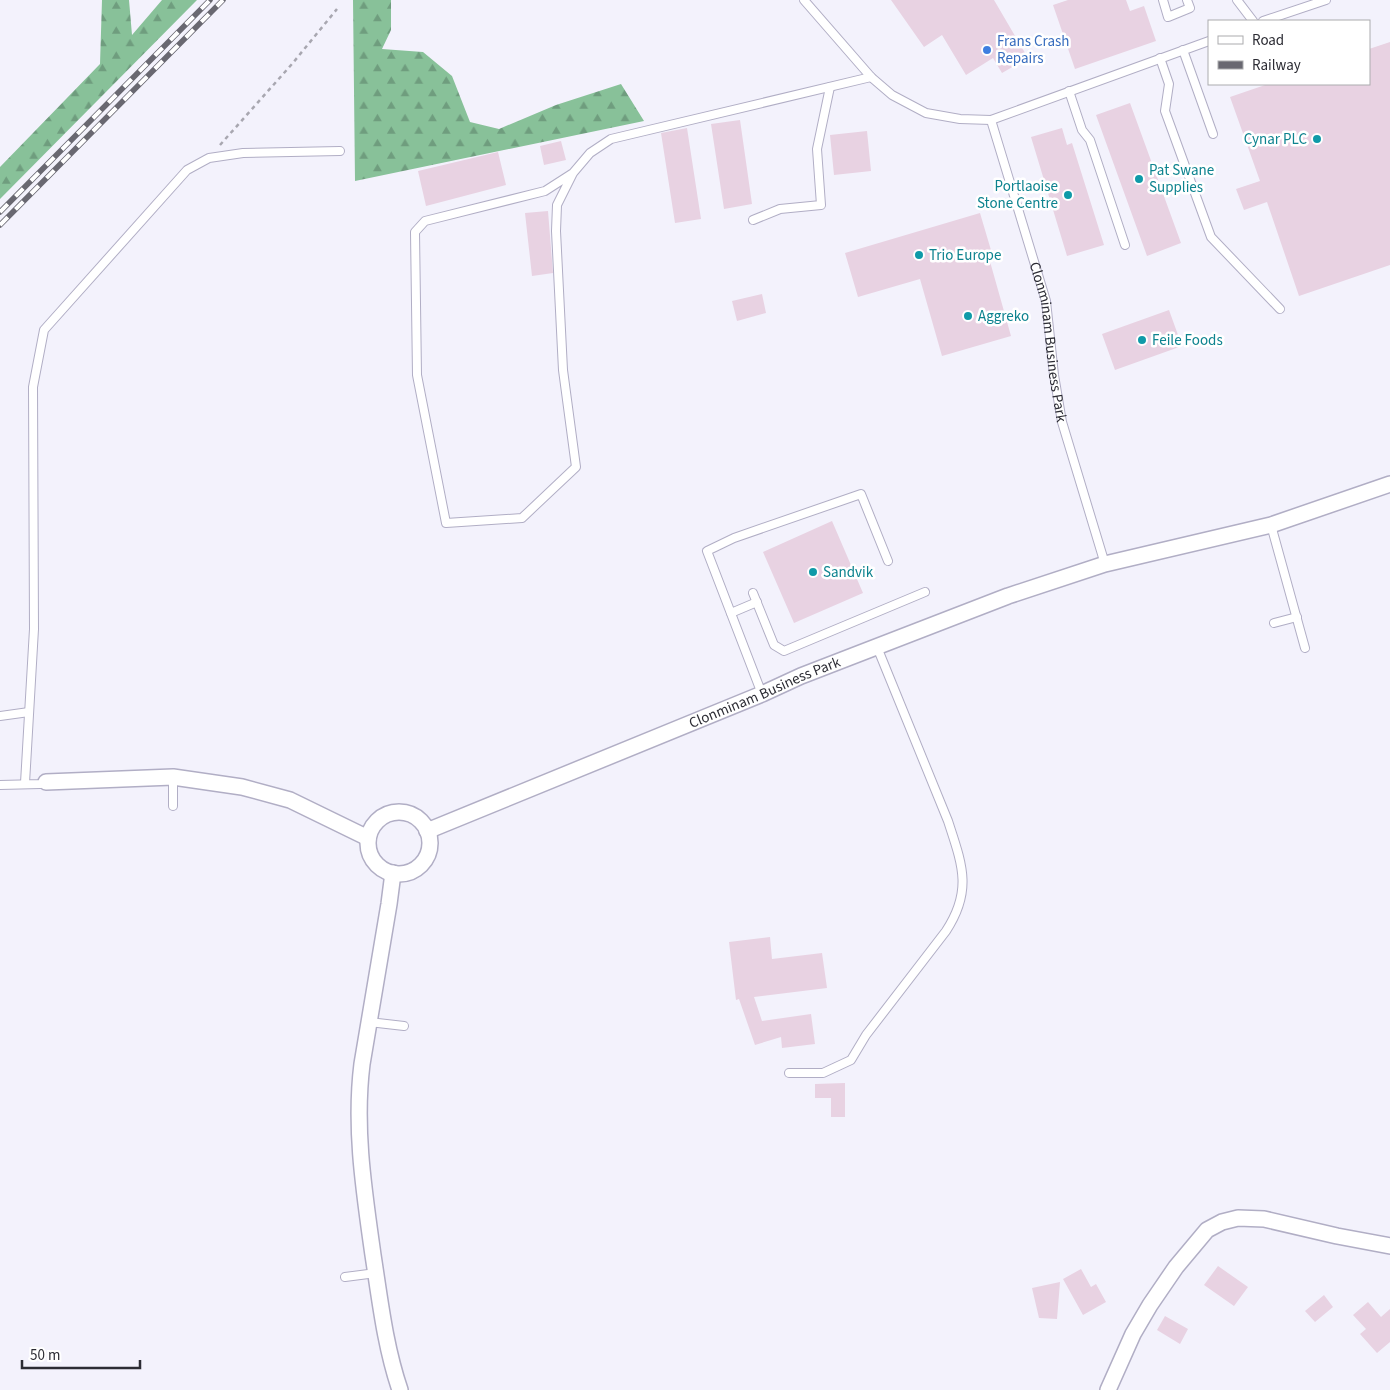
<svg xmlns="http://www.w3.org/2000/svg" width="1390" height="1390" viewBox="0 0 1390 1390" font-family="'Source Sans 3',sans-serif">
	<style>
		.forest { fill: url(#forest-firs) }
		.building { fill: #e8d2e2 }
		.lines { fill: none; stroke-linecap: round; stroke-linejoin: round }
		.service-casing { stroke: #b1aec5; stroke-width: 10 }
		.minor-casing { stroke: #b1aec5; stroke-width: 18 }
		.path { stroke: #a8a7b0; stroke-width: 2.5; stroke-dasharray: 4 4; stroke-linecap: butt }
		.service { stroke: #fff; stroke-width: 8 }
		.minor { stroke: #fff; stroke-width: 15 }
		.rail-casing { stroke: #696871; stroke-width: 5.5 }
		.rail { stroke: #fff; stroke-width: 4; stroke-dasharray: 11; stroke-linecap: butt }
		.shop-dot { fill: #3f7fe0; stroke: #fff; stroke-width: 2 }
		.culture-dot { fill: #0f9aa8; stroke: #fff; stroke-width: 2 }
		.labels { text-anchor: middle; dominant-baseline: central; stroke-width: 5; stroke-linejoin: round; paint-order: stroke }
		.shop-label { font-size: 15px; fill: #366cbe; stroke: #fff; text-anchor: start }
		.culture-label { font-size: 15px; fill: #0d838f; stroke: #fff; text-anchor: start }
		.street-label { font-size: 15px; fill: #2c2c34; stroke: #fff }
	</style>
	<defs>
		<pattern id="forest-firs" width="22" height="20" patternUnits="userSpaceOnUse" patternTransform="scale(1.25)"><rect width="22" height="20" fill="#88c199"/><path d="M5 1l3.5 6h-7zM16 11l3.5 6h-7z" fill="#6f9d7e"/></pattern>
	</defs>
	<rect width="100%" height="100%" fill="#f3f2fc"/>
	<path class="forest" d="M102 0H129L132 35 162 0H197L0 199V167L100 64Z
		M353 0H391V30L382 49 423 52 452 76 470 122 499 129 556 105 621 84 644 121 355 181Z"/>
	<path class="building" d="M891 0H994L1028 58 1002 73 993 58 966 75 942 35 924 47Z
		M1068 0H1126L1130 11 1144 6 1156 41 1075 69 1053 5Z
		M1390 42V265L1299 296 1267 202 1244 210 1236 189 1260 181 1230 97 1268 84H1369V49Z
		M1130 103 1181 243 1147 256 1096 115Z
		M740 120 752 204 724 209 711 124Z
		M687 128 701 219 675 223 661 133Z
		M1062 128 1067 145 1072 143 1104 245 1067 256 1031 137Z
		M867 131 871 171 834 175 830 135Z
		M561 141 566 160 544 165 540 146Z
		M498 152 506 185 426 206 418 171Z
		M548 211 553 273 532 276 525 213Z
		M980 213 993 257 989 258 1011 336 942 356 920 279 858 297 845 253Z
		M762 294 766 313 737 321 732 301Z
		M1169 310 1182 346 1115 370 1102 334Z
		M832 521 863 593 794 623 763 552Z
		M770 937 772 959 822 953 827 988 754 997 762 1021 811 1014 815 1044 782 1048 781 1037 755 1045 739 999 736 1000 729 942Z
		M845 1083V1117H831V1098H815V1084Z
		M1218 1266 1248 1287 1234 1306 1204 1285Z
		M1081 1269 1091 1287 1096 1284 1106 1302 1083 1315 1063 1279Z
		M1060 1282 1057 1319 1039 1318 1032 1288Z
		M1324 1295 1333 1307 1315 1322 1305 1311Z
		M1368 1302 1381 1317 1390 1309V1342L1377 1353 1360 1334 1366 1329 1353 1315Z
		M1165 1316 1188 1329 1180 1344 1157 1330Z"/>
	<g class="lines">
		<g class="service-casing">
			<g id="service">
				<path d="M804 0 871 77 892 95 926 113 960 119 991 120 1209 41"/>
				<path d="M1163 0 1168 17 1190 8 1187 0"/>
				<path d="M1237 0 1253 21"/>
				<path d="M1263 21 1326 0"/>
				<path d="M1183 50 1213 134"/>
				<path d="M1160 58 1169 84 1165 111 1211 237 1280 309"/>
				<path d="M1069 91 1082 130 1090 140 1125 245"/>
				<path id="s1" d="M991 120 1046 301 1054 375 1062 422 1105 564"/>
				<path d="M573 173 545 191 425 221 415 232 417 375 446 523 522 518 576 467 563 370 556 231 557 205 573 173 590 153 611 139 871 77"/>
				<path d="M753 220 780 209 821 205 817 149 830 87"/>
				<path d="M1271 525 1305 648"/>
				<path d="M753 593 774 645 784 651 925 592"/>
				<path d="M731 613 757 602"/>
				<path d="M1274 623 1297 617"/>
				<path d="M762 694 707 551 734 538 861 494 888 561"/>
				<path d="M0 716 29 712"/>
				<path d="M173 777V806"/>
				<path d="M25 783 34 629 33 387 44 330 187 170 209 158 243 153 340 151"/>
				<path d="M0 785 40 784 46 782"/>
				<path d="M369 1022 404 1026"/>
				<path d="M789 1073H823L851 1060 866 1035 946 931C973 890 962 864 948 821L877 647"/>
				<path d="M345 1277 376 1273"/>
			</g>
		</g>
		<g class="minor-casing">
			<g id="minor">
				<path d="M46 782 173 777 242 787 290 800 368 838"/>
				<circle cx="399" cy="843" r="31"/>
				<path id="s2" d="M427 831 762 694 801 676 1008 596 1105 564 1271 525 1390 484"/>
				<path d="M393 873 389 904 362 1064C354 1128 364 1191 373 1255 380 1300 385 1346 400 1390"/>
				<path d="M1108 1390 1133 1334 1150 1305 1176 1267 1207 1230 1222 1222 1238 1218 1264 1219 1337 1236 1390 1246"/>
			</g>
		</g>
		<path class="path" d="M220 145 292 64 337 9"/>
		<use href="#service" class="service"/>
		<use href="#minor" class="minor"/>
		<g class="rail-casing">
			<path id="rail" d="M0 212 210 0
				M0 225 223 0"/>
		</g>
		<use href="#rail" class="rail"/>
	</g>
	<circle class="shop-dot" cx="987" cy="50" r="5"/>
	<g class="culture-dot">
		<circle cx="1317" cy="139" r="5"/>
		<circle cx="1139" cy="179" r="5"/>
		<circle cx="1068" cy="195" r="5"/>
		<circle cx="919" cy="255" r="5"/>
		<circle cx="968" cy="316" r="5"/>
		<circle cx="1142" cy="340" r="5"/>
		<circle cx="813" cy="572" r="5"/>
	</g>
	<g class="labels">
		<g class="shop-label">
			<text x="997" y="41">Frans Crash<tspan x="997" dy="17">Repairs</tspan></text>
		</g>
		<g class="culture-label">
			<text x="1307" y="139" text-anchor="end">Cynar PLC</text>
			<text x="1149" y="170">Pat Swane<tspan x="1149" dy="17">Supplies</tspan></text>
			<text x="1058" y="186" text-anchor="end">Portlaoise<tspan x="1058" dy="17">Stone Centre</tspan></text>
			<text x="929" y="255">Trio Europe</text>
			<text x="978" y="316">Aggreko</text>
			<text x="1152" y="340">Feile Foods</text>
			<text x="823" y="572">Sandvik</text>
		</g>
		<g class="street-label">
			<text stroke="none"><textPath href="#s1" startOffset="230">Clonminam Business Park</textPath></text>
			<text stroke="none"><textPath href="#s2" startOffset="365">Clonminam Business Park</textPath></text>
		</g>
	</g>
	<rect x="1208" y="20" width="162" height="65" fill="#ffffff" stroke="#ababae"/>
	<rect x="1218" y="36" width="25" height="8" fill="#ffffff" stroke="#ababae"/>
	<text x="1252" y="45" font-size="15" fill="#2c2c34">Road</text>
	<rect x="1218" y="61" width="25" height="8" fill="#696871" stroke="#ababae"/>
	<text x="1252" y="70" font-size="15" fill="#2c2c34">Railway</text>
	<path d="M22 1360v8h118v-8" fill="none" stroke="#2c2c34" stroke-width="2.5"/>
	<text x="30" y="1360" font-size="15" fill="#2c2c34" stroke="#ffffff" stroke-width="4" paint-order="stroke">50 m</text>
</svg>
